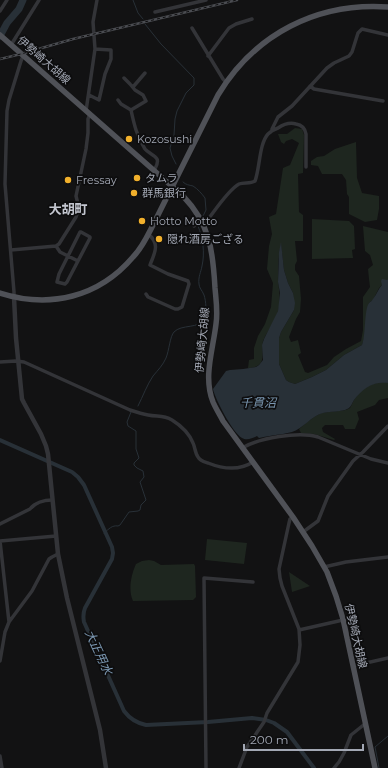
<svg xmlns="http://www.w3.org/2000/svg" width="388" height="768" viewBox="0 0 388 768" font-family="Montserrat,'Noto Sans JP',sans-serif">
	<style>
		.green { fill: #1e261f }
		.water { fill: #283037 }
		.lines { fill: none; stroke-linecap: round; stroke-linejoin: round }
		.stream { stroke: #283037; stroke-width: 1 }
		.canal { stroke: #283037; stroke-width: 4 }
		.river { stroke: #283037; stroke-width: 7 }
		.minor { stroke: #333438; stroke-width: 3.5 }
		.tertiary { stroke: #333438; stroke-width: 4.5 }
		.primary { stroke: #4f5157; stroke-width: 5.5 }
		.rail-casing { stroke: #4a4c51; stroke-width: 2.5 }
		.rail { stroke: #0d0d0e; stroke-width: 1; stroke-dasharray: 3; stroke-linecap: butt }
		.poi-dot { fill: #f1b02c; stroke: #0d0d0e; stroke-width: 1.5 }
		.labels { text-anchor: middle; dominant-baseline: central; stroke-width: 3.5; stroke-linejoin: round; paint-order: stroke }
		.street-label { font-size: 11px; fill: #a3a8b4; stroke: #0d0d0e }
		.poi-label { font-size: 11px; fill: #a3a8b4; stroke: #0d0d0e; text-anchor: start }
		.water-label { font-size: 12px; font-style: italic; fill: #7a96b0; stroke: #0d0d0e }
		.quarter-label { font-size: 13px; font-weight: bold; fill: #c4c7d0; stroke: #0d0d0e }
	</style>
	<rect width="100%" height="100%" fill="#121213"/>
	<path class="green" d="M295 128 302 129 304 135 303 173 298 174 299 212 303 215V241H295L297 261 295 265V270L299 276 301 299 300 312 296 319 289 337 291 342 298 340 301 353 298 355 305 372 308 373 327 365 334 357 346 349 361 341 363 330V297L370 287 369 279 368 269 373 265 370 255 365 251 363 226 388 232V279L379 288 373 300 369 303 364 338 362 345 344 355 326 370 312 377 295 384 289 382 286 380 279 364V338L281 332 294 310 293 293 288 283 284 270 281 244C278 256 278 268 278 280 279 290 281 301 278 311 275 322 267 331 263 341 261 349 266 362 257 366 254 368 251 368 248 368L249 360 254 359V348L258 336 265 324 271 307 273 283 267 269 269 246 272 234 269 217 276 214 283 168 290 165 299 143 292 139 286 141 284 144 281 142 278 134H287Z
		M356 142 357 178 362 193 379 196V209L377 220 365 222 349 214V197L347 194 346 180 342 174H322L318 166 311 165V161L317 157 324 156 335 149Z
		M312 219 349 221 354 226 355 249 352 250 353 258 312 259Z
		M385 382 388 383V398L379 400 375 405 357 412 359 419 355 429H345L343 425H325L322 428 323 432 335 439 334 440 314 434 301 433 299 429C306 423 314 416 322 413 329 411 345 412 350 408 351 406 353 402 354 400 363 387 370 383 385 382Z
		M207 539 247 543 244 564 205 560Z
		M149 560 154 561 161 565 194 564 195 566 196 597 193 600 133 601C128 590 131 575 136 564L142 561Z
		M289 572 310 586 292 592Z"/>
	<path class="water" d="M281 242 284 270 288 283 293 293 295 303 294 310 281 332 279 338V364L286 380 289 382 295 384 312 377 326 370 344 355 362 345C366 334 364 310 369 303 370 302 372 301 373 299 377 294 378 289 382 285L381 281 382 279 387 280 388 279V383C373 381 363 388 354 400 352 403 351 408 347 409 343 412 330 411 323 413 311 416 304 428 292 432 289 433 286 433 283 434 275 435 267 436 259 438L257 436C253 438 247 441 242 438 233 433 215 399 213 389L226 371 230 370 243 369 256 367 259 365 263 360 262 345 264 339 278 311 280 293 278 282 279 252Z"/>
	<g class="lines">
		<path class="stream" d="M133 0 138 13 143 19
			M145 24 161 44 194 78V85L186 93 177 111 175 119 174 135 170 148 172 156 176 164
			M183 182C186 185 189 185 193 186 198 189 202 194 205 198L206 210 202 218
			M138 406C143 396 147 385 153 376 158 370 163 365 166 358 169 351 170 336 174 332 181 324 200 329 204 319 207 312 206 301 204 295 202 290 199 288 199 284 198 277 201 272 202 266 205 253 203 238 198 226L199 224
			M104 533C109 529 112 525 118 526L120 525 129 512 138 511 140 510 141 505 146 500 140 482 144 477 143 471 137 468 134 465V463L139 458 136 449V431L128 426 127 422 131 412
			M379 768 375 747 388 736"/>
		<path class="canal" d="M0 440 72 472 78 477 84 485 112 547 113 553 112 559 85 608C83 613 83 617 84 622L124 711C130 719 136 723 146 725L208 722 252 718 266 720 274 723 287 732 314 768"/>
		<path class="river" d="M0 36 7 23 19 9 23 0"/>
		<path class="minor" d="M0 11 7 0
			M155 12 206 0
			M192 28 223 79 226 82
			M11 45 39 0
			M208 56 229 28 236 24 252 19
			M124 78 130 84 135 90 143 95 146 101 131 110
			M310 86 314 89 383 101
			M133 87 145 73
			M89 95 99 100 105 74 111 59V50L95 49
			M118 100 121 104 131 110C134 124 137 137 145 149 148 153 155 155 157 159 159 163 155 168 154 171
			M86 111 95 49 93 22 97 0
			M272 131V129L278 117 292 106 327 68 334 63 349 56 352 52 358 33 362 29 388 35
			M203 224 206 222C214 212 228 190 239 184 244 182 250 184 255 181 260 168 259 144 268 134 271 131 275 129 278 128 284 124 289 122 296 124 302 125 305 128 306 134V167
			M194 226 200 219
			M80 232H81L90 237V238L67 282 65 284 57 282 59 274Z
			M56 246 60 252 78 261
			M11 250 56 246 59 244 76 217 78 211V204L76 196 86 149 88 133V119L90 114
			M146 294 148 297 175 309H178L182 307 189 284 188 281 168 274 150 265C154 254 161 244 148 234
			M14 297V292L5 184 7 111 9 100 21 61 23 56
			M0 362 16 361 24 362 130 410C136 412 142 414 148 415 158 417 163 415 172 420 180 425 189 433 193 443 195 447 195 453 198 457 200 461 205 462 208 463 223 469 239 471 253 462
			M242 448C259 438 299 431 318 437L371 459 388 463
			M0 524 30 509C35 503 44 500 52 500
			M303 532 318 521 328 496 353 461 363 452 388 426
			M0 541 9 622
			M0 541 56 536
			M324 567 346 562 388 557
			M299 630 343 620
			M0 661 5 632 9 622 32 591 49 559 52 557 58 554
			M353 666 388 658
			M0 756 2 768
			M206 768 204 578 253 582
			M239 768 247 747 264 722 267 713 298 662 300 645 299 629 282 586 280 578 279 569 289 523 290 519 293 517
			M334 768 339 762 344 753 351 735 366 723"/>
		<path class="tertiary" d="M14 297 16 338 22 399 24 403 41 434 46 446 48 454 58 554 67 598 100 730 106 768"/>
		<path class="primary" d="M0 35 183 196C210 224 213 251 215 288 216 300 218 312 216 324 213 350 203 377 213 402 216 409 220 415 223 421L293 517 312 546 327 572 336 596 343 619 375 768
			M0 293C50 309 99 297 133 257 141 249 146 239 151 229L218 95C255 34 317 2 388 7"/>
		<g class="rail-casing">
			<path id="rail" d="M0 59 21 54 73 39 237 0"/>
		</g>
		<use href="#rail" class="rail"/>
	</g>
	<g class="poi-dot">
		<circle cx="129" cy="139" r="4"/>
		<circle cx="137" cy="178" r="4"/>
		<circle cx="68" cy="180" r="4"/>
		<circle cx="134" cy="193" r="4"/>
		<circle cx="142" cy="221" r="4"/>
		<circle cx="159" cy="239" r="4"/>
	</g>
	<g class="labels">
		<g class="street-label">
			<text transform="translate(44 60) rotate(41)">伊勢崎大胡線</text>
			<text transform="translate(202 340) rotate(-85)">伊勢崎大胡線</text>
			<text transform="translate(356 636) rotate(77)">伊勢崎大胡線</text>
		</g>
		<g class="poi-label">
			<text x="137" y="139">Kozosushi</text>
			<text x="145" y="178">タムラ</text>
			<text x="76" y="180">Fressay</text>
			<text x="142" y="193">群馬銀行</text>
			<text x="150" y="221">Hotto Motto</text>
			<text x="167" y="239">隠れ酒房ござる</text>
		</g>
		<g class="water-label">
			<text x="258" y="402">千貫沼</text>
			<text transform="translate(99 652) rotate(65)">大正用水</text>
		</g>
		<g class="quarter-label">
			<text x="68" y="209">大胡町</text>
		</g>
	</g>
	<path d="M244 744v6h119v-6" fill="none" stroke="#a3a8b4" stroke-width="2"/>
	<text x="250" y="744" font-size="12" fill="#a3a8b4" stroke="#0d0d0e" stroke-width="3" paint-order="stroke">200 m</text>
</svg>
